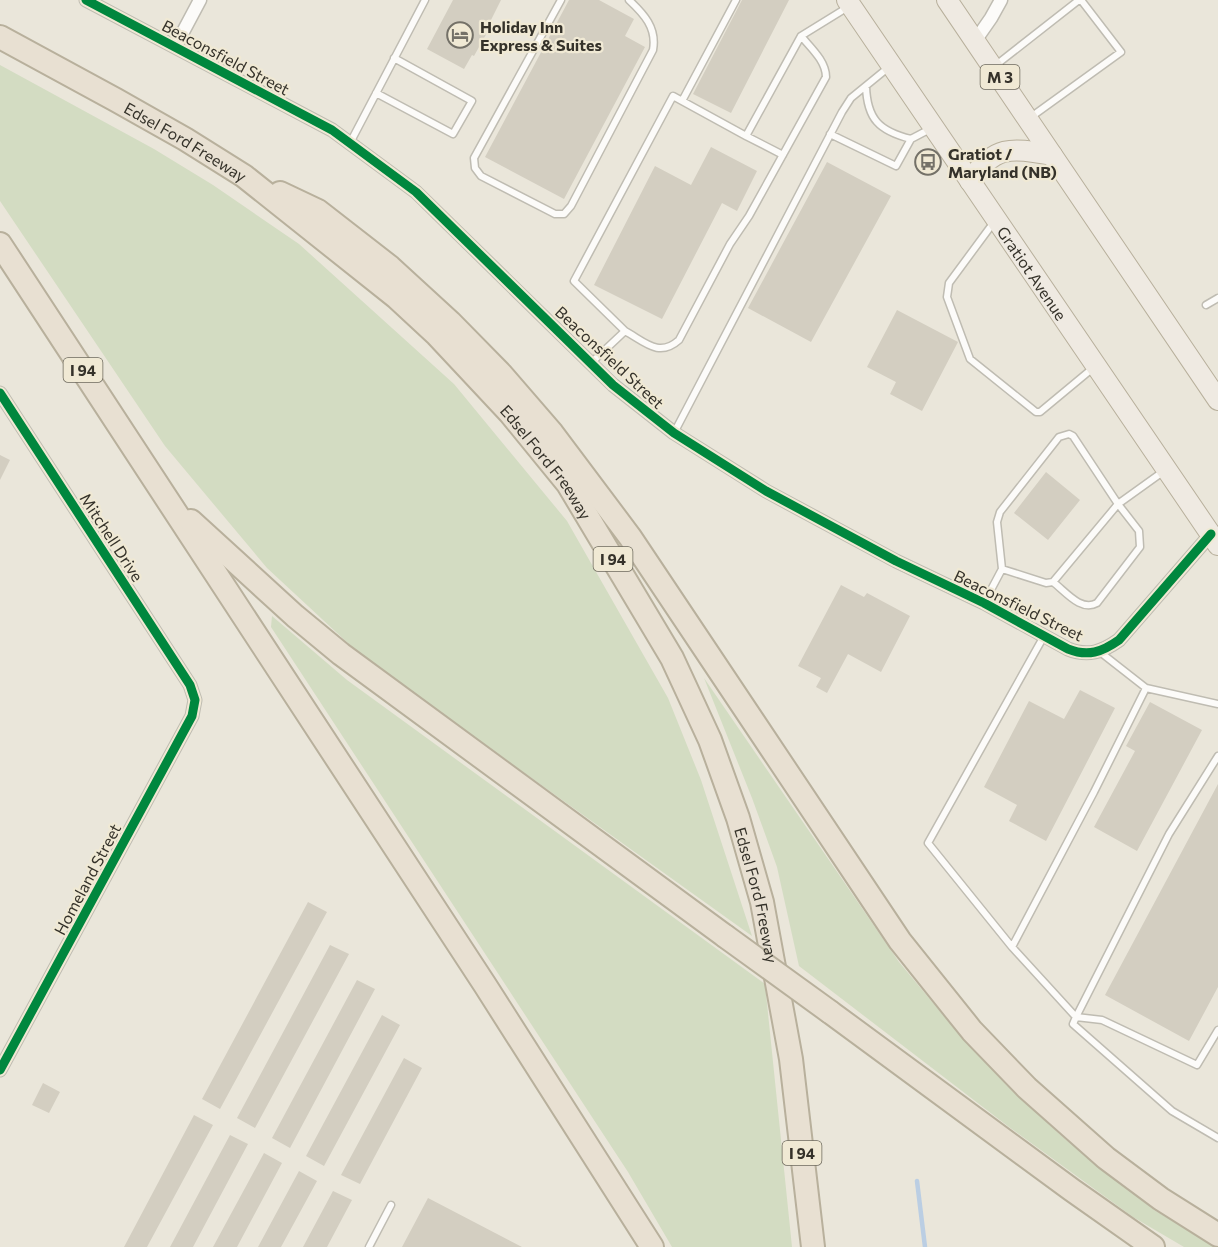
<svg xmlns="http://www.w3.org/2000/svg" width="1218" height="1247" viewBox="0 0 1218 1247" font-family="Commissioner,sans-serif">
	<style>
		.green { fill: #d3dcc2 }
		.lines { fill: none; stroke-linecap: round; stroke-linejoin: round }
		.stream { stroke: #bbcee3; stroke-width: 4.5 }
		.building { fill: #d3cec1 }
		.service-casing { stroke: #bfbcb2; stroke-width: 9 }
		.minor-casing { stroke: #bfbcb2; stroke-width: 15 }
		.primary-casing { stroke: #b8b09c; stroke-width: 22 }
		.motorway-casing { stroke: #b8b09c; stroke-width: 26 }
		.service { stroke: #fcfbf9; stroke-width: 6 }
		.minor { stroke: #fcfbf9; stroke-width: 12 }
		.primary { stroke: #efeae2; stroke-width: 20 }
		.motorway { stroke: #e8e0d2; stroke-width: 22 }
		.motorway-bridge-casing { stroke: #b8b09c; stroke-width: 26; stroke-linecap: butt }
		.motorway-bridge { stroke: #e8e0d2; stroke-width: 22 }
		.cycleway-casing { stroke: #f0e9d4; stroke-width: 13 }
		.cycleway { stroke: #00873e; stroke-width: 9 }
		.labels { text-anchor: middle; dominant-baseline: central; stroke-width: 4.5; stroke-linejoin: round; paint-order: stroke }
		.shield { fill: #f0e9d4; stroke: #6d695d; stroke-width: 1.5 }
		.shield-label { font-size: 15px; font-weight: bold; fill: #35322a }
		.poi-label { font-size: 16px; font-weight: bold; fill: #35322a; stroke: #f0e9d4; text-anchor: start }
		.street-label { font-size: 16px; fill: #35322a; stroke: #f0e9d4 }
	</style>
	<rect width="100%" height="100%" fill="#eae6da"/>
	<path class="green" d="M0 65 154 149 213 185 299 244 454 384 567 521 668 698 701 780 752 936 364 658 267 568 165 446 0 201Z
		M272 616 347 680 765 984 792 1247H672L628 1172 271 627Z
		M704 678 899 962 963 1039 1013 1092 1065 1139 1154 1210 1217 1247H1184L1133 1217 1009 1127 799 966 777 867 752 798Z"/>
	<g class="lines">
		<path class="stream" d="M917 1181 925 1247"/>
	</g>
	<path class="building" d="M453 0H501L491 20 493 22 474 56 472 55 464 69 427 49Z
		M569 0H599L634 19 625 36 645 47 564 199 485 157Z
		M742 0H789L731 113 693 94Z
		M711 147 757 171 737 211 722 203 662 319 594 285 655 166 691 185Z
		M827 162 891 196 811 342 748 308Z
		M897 310 958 342 922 411 890 394 896 382 867 367Z
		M0 455 10 460 0 480Z
		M1046 472 1080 500 1048 540 1014 513Z
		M841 585 864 597 867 593 910 616 881 672 848 654 827 693 816 687 821 678 798 666Z
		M1080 690 1115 708 1046 841 1009 821 1017 805 984 787 1029 701 1064 719Z
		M1150 702 1202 730 1137 851 1094 827 1135 751 1126 746Z
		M1218 784V987L1189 1041 1105 995Z
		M308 902 327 912 220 1109 202 1099Z
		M330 945 349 954 255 1128 237 1118Z
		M357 980 375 989 290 1148 272 1138Z
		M382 1015 400 1025 324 1166 306 1156Z
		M404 1058 422 1068 360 1184 341 1175Z
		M43 1083 60 1092 49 1113 32 1105Z
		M194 1115 213 1125 147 1247H124Z
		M230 1135 248 1144 193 1247H170Z
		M264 1153 282 1163 237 1247H213Z
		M299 1171 317 1181 281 1247H258Z
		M333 1191 352 1200 327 1247H303Z
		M428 1198 522 1247H402Z"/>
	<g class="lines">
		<g class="service-casing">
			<path id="service" d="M561 0 474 158 475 168 481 176 555 214H564L571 206 653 50C657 28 644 14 629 0
				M801 36 848 7
				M996 65 1079 0
				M866 86C867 119 879 131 911 139
				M376 93 453 134 472 101 394 58
				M682 101 736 0
				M1031 117 1121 52 1081 0
				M830 134 896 166 911 139 930 129
				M746 136 783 155
				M350 143 425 0
				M994 222 949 283 947 297 970 359 1036 412H1040L1093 368
				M1206 305 1218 298
				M591 363 625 331C645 342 659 358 679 340L730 244 749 216 826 77C826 61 811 48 801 36L746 136 673 96 574 281 625 331
				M674 433 842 112 851 98 889 67
				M1002 569 1046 583 1053 582C1066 592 1081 612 1097 603L1140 547 1139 531 1118 504 1053 582
				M984 603 1002 569 997 522 1000 512 1059 437 1069 434 1073 436 1118 504 1164 471
				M1044 636 928 843 1012 947 1094 792 1146 688
				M1100 652 1146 688 1218 704
				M1012 947 1076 1017 1169 834 1218 756
				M1218 1030 1197 1065 1102 1020 1076 1017 1073 1024 1172 1111 1218 1138
				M369 1247 391 1205"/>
		</g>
		<g class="minor-casing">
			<path id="minor" d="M86 0 332 130 416 192 613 385 674 433 766 491 896 561 984 603 1068 649C1088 657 1102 652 1119 640L1211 534
				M975 41 991 18 1001 0
				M175 47 200 0
				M0 393 190 685 195 700 192 716 0 1070"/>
		</g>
		<g class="primary-casing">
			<g id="primary">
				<path id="s1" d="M847 0 1218 545"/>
				<path d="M947 0 1218 400"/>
				<path d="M970 181C995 144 1012 148 1052 155"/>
			</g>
		</g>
		<g class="motorway-casing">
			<g id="motorway">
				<path id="s2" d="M0 37 116 100 185 139 244 176 396 297 437 335 510 413 568 484 672 658 710 740 738 818 762 902 791 1059 813 1247"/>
				<path d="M280 193 318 211 390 267 450 322 501 374 552 433 630 537 900 941 972 1031 1027 1088 1106 1158 1161 1199 1218 1235"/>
				<path d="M0 244 485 985 652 1247"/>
				<path d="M191 521 295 616 341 654 725 936"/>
				<path d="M830 1012 1072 1190 1153 1247"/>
			</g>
		</g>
		<use href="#service" class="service"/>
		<use href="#minor" class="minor"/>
		<use href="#primary" class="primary"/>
		<use href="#motorway" class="motorway"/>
		<g class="motorway-bridge-casing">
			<path id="motorway-bridge" d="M725 936 830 1012"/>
		</g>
		<use href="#motorway-bridge" class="motorway-bridge"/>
		<g class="cycleway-casing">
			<path id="cycleway" d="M86 0 332 130 416 192 613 385 674 433 766 491 896 561 984 603 1068 649C1088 657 1102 652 1119 640L1211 534
				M0 393 190 685 195 700 192 716 0 1070"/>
		</g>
		<use href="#cycleway" class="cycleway"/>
	</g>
	<defs>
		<g id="hotel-ring" transform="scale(1.35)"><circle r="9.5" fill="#f0e9d4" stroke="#747168" stroke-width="1.5"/><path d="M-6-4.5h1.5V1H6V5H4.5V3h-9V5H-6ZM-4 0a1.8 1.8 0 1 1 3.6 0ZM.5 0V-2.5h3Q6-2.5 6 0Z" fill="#747168"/></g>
		<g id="bus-ring" transform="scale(1.35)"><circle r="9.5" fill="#f0e9d4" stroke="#747168" stroke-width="1.5"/><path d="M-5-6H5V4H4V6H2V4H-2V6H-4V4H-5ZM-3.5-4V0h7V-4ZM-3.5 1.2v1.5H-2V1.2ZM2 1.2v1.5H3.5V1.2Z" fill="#747168"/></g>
	</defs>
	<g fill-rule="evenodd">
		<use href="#hotel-ring" x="460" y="35"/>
		<use href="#bus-ring" x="928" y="162"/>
	</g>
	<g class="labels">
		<g class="shield">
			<rect x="980.5" y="65" width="39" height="24" rx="4.5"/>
			<rect x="63.5" y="358" width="39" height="24" rx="4.5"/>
			<rect x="593.5" y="547" width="39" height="24" rx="4.5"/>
			<rect x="782.5" y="1141" width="39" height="24" rx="4.5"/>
		</g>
		<g class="shield-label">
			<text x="1000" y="77">M 3</text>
			<text x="83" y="370">I 94</text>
			<text x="613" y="559">I 94</text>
			<text x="802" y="1153">I 94</text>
		</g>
		<g class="poi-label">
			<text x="480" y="26">Holiday Inn<tspan x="480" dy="18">Express &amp; Suites</tspan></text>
			<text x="948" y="153">Gratiot /<tspan x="948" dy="18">Maryland (NB)</tspan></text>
		</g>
		<g class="street-label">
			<text transform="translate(226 57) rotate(28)">Beaconsfield Street</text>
			<text stroke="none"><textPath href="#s2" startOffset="213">Edsel Ford Freeway</textPath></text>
			<text stroke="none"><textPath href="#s1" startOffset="330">Gratiot Avenue</textPath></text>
			<text transform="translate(610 357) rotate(43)">Beaconsfield Street</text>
			<text stroke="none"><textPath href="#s2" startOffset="699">Edsel Ford Freeway</textPath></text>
			<text transform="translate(112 537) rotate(57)">Mitchell Drive</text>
			<text transform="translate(1019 605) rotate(26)">Beaconsfield Street</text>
			<text transform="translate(87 879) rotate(-62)">Homeland Street</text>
			<text stroke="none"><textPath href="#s2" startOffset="1185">Edsel Ford Freeway</textPath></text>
		</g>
	</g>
</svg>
